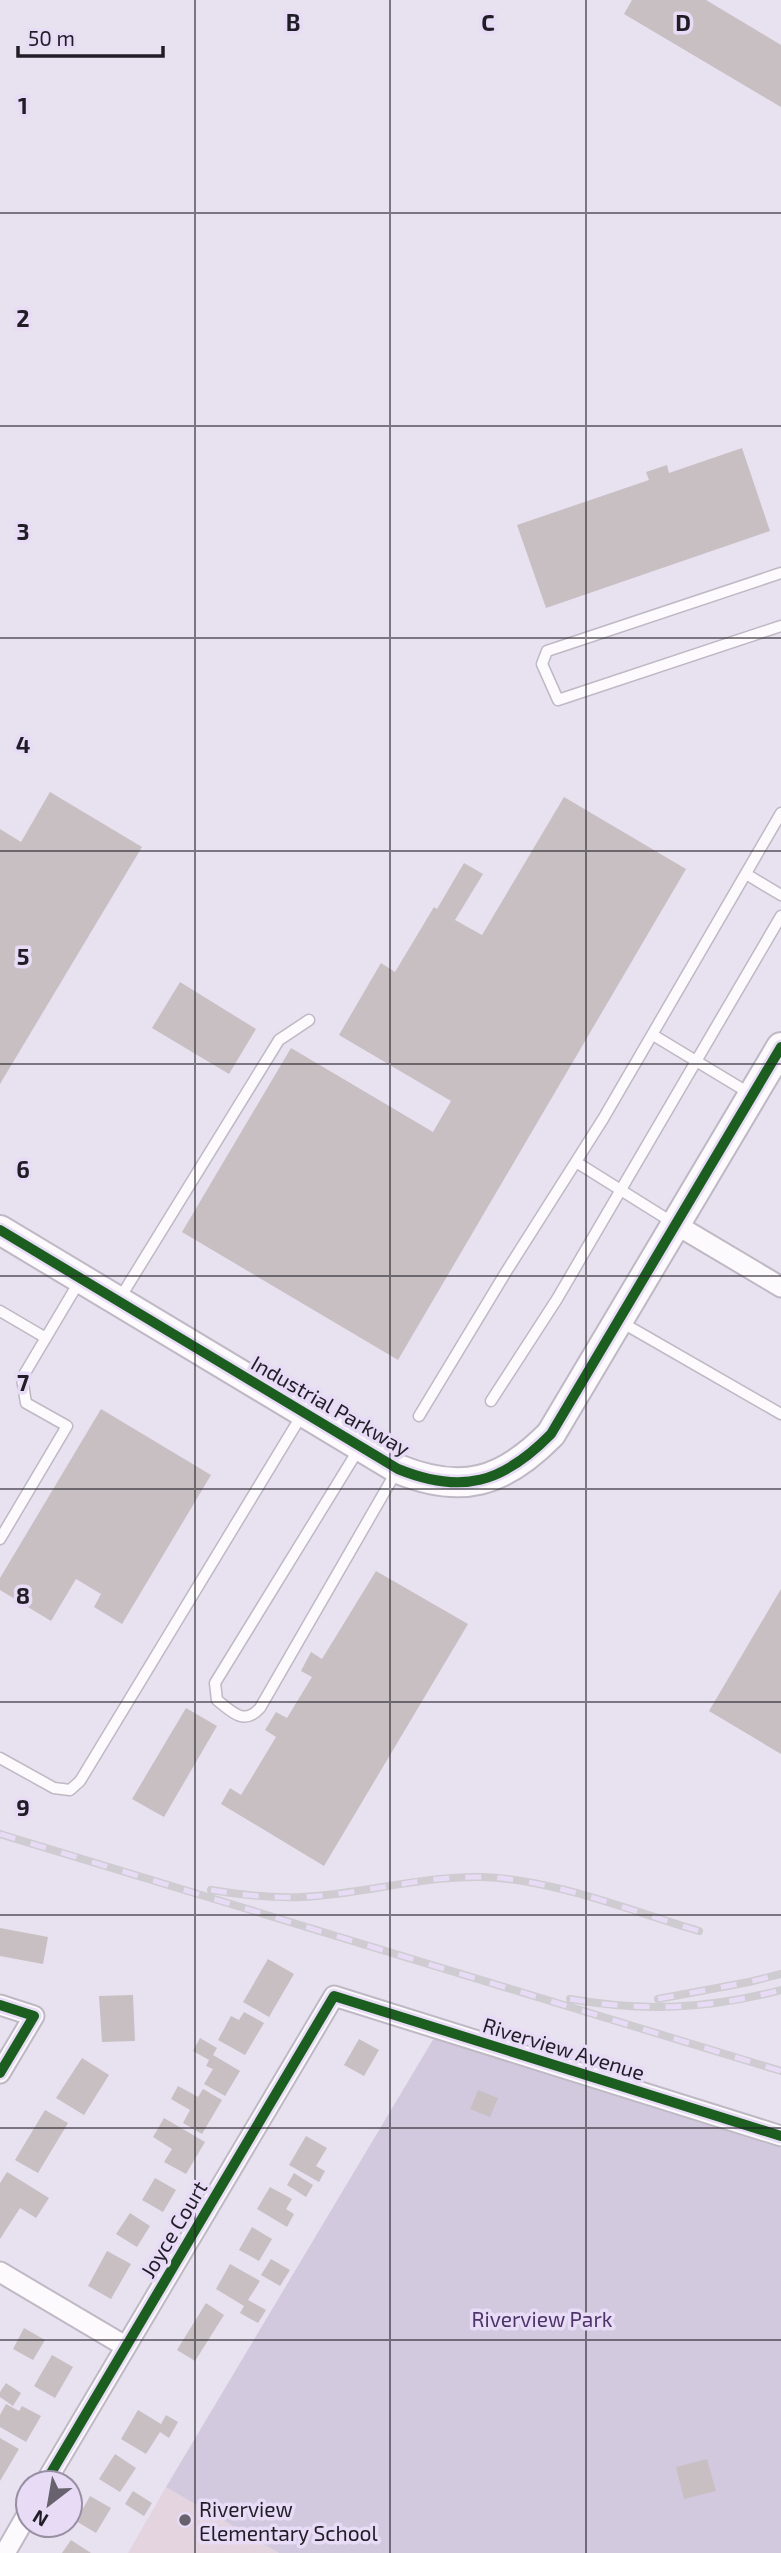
<svg xmlns="http://www.w3.org/2000/svg" width="781" height="2553" viewBox="0 0 781 2553" font-family="'Exo 2',sans-serif">
	<style>
		.education { fill: #e3d4e0 }
		.green { fill: #d2c9de }
		.building { fill: #c8bfc3 }
		.lines { fill: none; stroke-linecap: round; stroke-linejoin: round }
		.lane-casing { stroke: #beb9c4; stroke-width: 13 }
		.street-casing { stroke: #beb9c4; stroke-width: 23 }
		.secondary-casing { stroke: #beb9c4; stroke-width: 32 }
		.lane { stroke: #fcfafd; stroke-width: 10 }
		.street { stroke: #fcfafd; stroke-width: 19 }
		.secondary { stroke: #fcfafd; stroke-width: 28 }
		.rail-casing { stroke: #ceccd1; stroke-width: 8 }
		.rail { stroke: #e7dbf6; stroke-width: 5; stroke-dasharray: 16; stroke-linecap: butt }
		.cycleway-casing { stroke: #e7dbf6; stroke-width: 15 }
		.cycleway { stroke: #1b5e20; stroke-width: 10 }
		.grid { fill: none; stroke: #211d27; stroke-width: 2; stroke-opacity: 0.55 }
		.poi-dot { fill: #67626d; stroke: #e7dbf6; stroke-width: 2.5 }
		.labels { text-anchor: middle; dominant-baseline: central; stroke-width: 7; stroke-linejoin: round; paint-order: stroke }
		.street-label { font-size: 21px; fill: #211d27; stroke: #e7dbf6 }
		.park-label { font-size: 21px; fill: #4e346a; stroke: #e7dbf6 }
		.poi-label { font-size: 21px; fill: #211d27; stroke: #e7dbf6; text-anchor: start }
		.grid-label { font-size: 23px; text-anchor: middle; font-weight: bold; fill: #211d27; stroke: #e7dbf6; stroke-width: 7; stroke-linejoin: round; paint-order: stroke }
	</style>
	<rect width="100%" height="100%" fill="#e8e1f0"/>
	<path class="education" d="M166 2487 279 2553H128Z"/>
	<path class="green" d="M434 2038 781 2148V2553H279L166 2487Z"/>
	<path class="building" d="M632 0H706L781 45V107L624 14Z
		M742 448 770 531 546 608 517 525 649 480 646 472 667 465 669 473Z
		M50 792 142 847 0 1084V829L21 842Z
		M564 797 686 869 398 1360 182 1232 291 1048 433 1132 451 1101 339 1035 381 963 395 972 434 907 437 909 464 863 483 874 455 920 482 935Z
		M180 982 256 1029 229 1074 152 1028Z
		M101 1409 211 1475 122 1624 94 1607 101 1594 76 1579 51 1621 0 1590V1578Z
		M376 1571 468 1624 324 1866 221 1804 230 1788 241 1795 276 1737 265 1730 276 1712 287 1718 312 1677 301 1671 311 1652 322 1659Z
		M781 1589V1754L709 1711Z
		M186 1708 217 1726 164 1817 132 1799Z
		M0 1928 48 1937 43 1964 0 1956Z
		M268 1959 294 1974 269 2017 243 2002Z
		M133 1995 135 2041 102 2042 99 1996Z
		M244 2012 264 2023 245 2055 218 2040 231 2016 239 2020Z
		M200 2038 217 2048 213 2055 240 2071 225 2096 204 2084 213 2069 206 2066 209 2060 193 2051Z
		M359 2039 379 2050 364 2076 344 2065Z
		M82 2058 109 2075 84 2115 56 2098Z
		M178 2086 198 2097 203 2089 222 2100 202 2134 183 2123 190 2110 171 2099Z
		M478 2090 498 2098 490 2117 470 2109Z
		M45 2110 68 2123 38 2173 15 2160Z
		M164 2118 205 2142 186 2174 164 2162 172 2149 153 2137Z
		M306 2136 327 2148 316 2166 325 2171 319 2182 289 2165Z
		M7 2172 49 2198 36 2218 20 2208 0 2239V2183Z
		M294 2173 313 2185 306 2197 287 2185Z
		M155 2178 176 2190 163 2212 142 2200Z
		M270 2187 292 2199 286 2209 294 2214 287 2227 257 2209Z
		M130 2213 150 2226 137 2247 116 2234Z
		M252 2227 272 2239 259 2261 239 2250Z
		M107 2251 131 2264 111 2299 88 2286Z
		M271 2259 290 2270 280 2286 261 2275Z
		M230 2264 260 2281 248 2300 266 2310 258 2323 240 2313 244 2306 216 2289Z
		M206 2303 224 2315 195 2361 177 2350Z
		M24 2328 45 2340 33 2360 13 2349Z
		M52 2355 73 2367 55 2398 34 2386Z
		M6 2383 21 2393 13 2406 0 2397V2392Z
		M6 2404 19 2411 22 2406 41 2416 26 2442 0 2427V2415Z
		M138 2410 161 2424 166 2415 178 2422 169 2438 160 2432 146 2454 121 2439Z
		M0 2438 19 2449 0 2481Z
		M115 2454 136 2468 120 2492 99 2479Z
		M707 2459 716 2491 684 2499 676 2467Z
		M133 2491 152 2503 144 2516 125 2504Z
		M90 2496 111 2508 96 2533 76 2521Z
		M71 2540 91 2553H62Z"/>
	<g class="lines">
		<g class="lane-casing">
			<path id="lane" d="M781 573 547 651 542 664 558 700 781 626
				M746 874 781 895
				M653 1035 749 1093
				M576 1162 675 1224
				M120 1298 279 1040 309 1020
				M0 1311 46 1338
				M621 1322 781 1414
				M491 1401 557 1299 781 916
				M419 1416 506 1272 603 1119 781 813
				M360 1447 215 1683 217 1700C232 1712 244 1726 260 1708L396 1472
				M0 1539 67 1426 26 1403 22 1378 79 1282
				M0 1758 54 1788 70 1790 80 1781 303 1413"/>
		</g>
		<g class="street-casing">
			<path id="street" d="M675 1224 781 1287
				M0 2005 34 2016 0 2073
				M0 2272 125 2346
				M45 2483 334 1996 781 2136
				M5 2553 28 2513"/>
		</g>
		<g class="secondary-casing">
			<path id="secondary" d="M0 1230 398 1469C462 1495 503 1483 551 1434L781 1047"/>
		</g>
		<use href="#lane" class="lane"/>
		<use href="#street" class="street"/>
		<use href="#secondary" class="secondary"/>
		<g class="rail-casing">
			<path id="rail" d="M0 1834 781 2071
				M211 1890C241 1895 271 1898 302 1897 363 1894 420 1876 482 1877 553 1879 631 1911 699 1931
				M570 1999C644 2012 708 2009 781 1990
				M658 1999 749 1982 781 1974"/>
		</g>
		<use href="#rail" class="rail"/>
		<g class="cycleway-casing">
			<path id="cycleway" d="M0 1230 398 1469C462 1495 503 1483 551 1434L781 1047
				M0 2005 34 2016 0 2073
				M45 2483 334 1996 781 2136"/>
		</g>
		<use href="#cycleway" class="cycleway"/>
	</g>
	<path class="grid" d="M195 0V2553M390 0V2553M586 0V2553M0 213H781M0 426H781M0 638H781M0 851H781M0 1064H781M0 1276H781M0 1489H781M0 1702H781M0 1915H781M0 2128H781M0 2340H781"/>
	<circle class="poi-dot" cx="185" cy="2520" r="7"/>
	<g class="labels">
		<g class="street-label">
			<text transform="translate(331 1405) rotate(30)">Industrial Parkway</text>
			<text transform="translate(564 2048) rotate(17)">Riverview Avenue</text>
			<text transform="translate(173 2229) rotate(-59)">Joyce Court</text>
		</g>
		<g class="park-label">
			<text x="542" y="2318">Riverview Park</text>
		</g>
		<g class="poi-label">
			<text x="199" y="2508">Riverview<tspan x="199" dy="24">Elementary School</tspan></text>
		</g>
	</g>
	<g class="grid-label">
		<text x="293" y="31">B</text>
		<text x="488" y="31">C</text>
		<text x="683" y="31">D</text>
		<text x="23" y="114">1</text>
		<text x="23" y="327">2</text>
		<text x="23" y="540">3</text>
		<text x="23" y="753">4</text>
		<text x="23" y="965">5</text>
		<text x="23" y="1178">6</text>
		<text x="23" y="1391">7</text>
		<text x="23" y="1604">8</text>
		<text x="23" y="1816">9</text>
	</g>
	<g transform="translate(49 2504) rotate(211)"><circle r="33" fill="#e7dbf6" stroke="#988fa3" stroke-width="2"/>
	<path d="M0-5L12 26L0 18L-12 26Z" fill="#67626d"/>
	<text y="-10" font-size="19" font-weight="bold" text-anchor="middle" fill="#211d27">N</text>
	</g>
	<path d="M18 46v10h145v-10" fill="none" stroke="#211d27" stroke-width="3.5"/>
	<text x="28" y="46" font-size="21" fill="#211d27" stroke="#e7dbf6" stroke-width="5" paint-order="stroke">50 m</text>
</svg>
